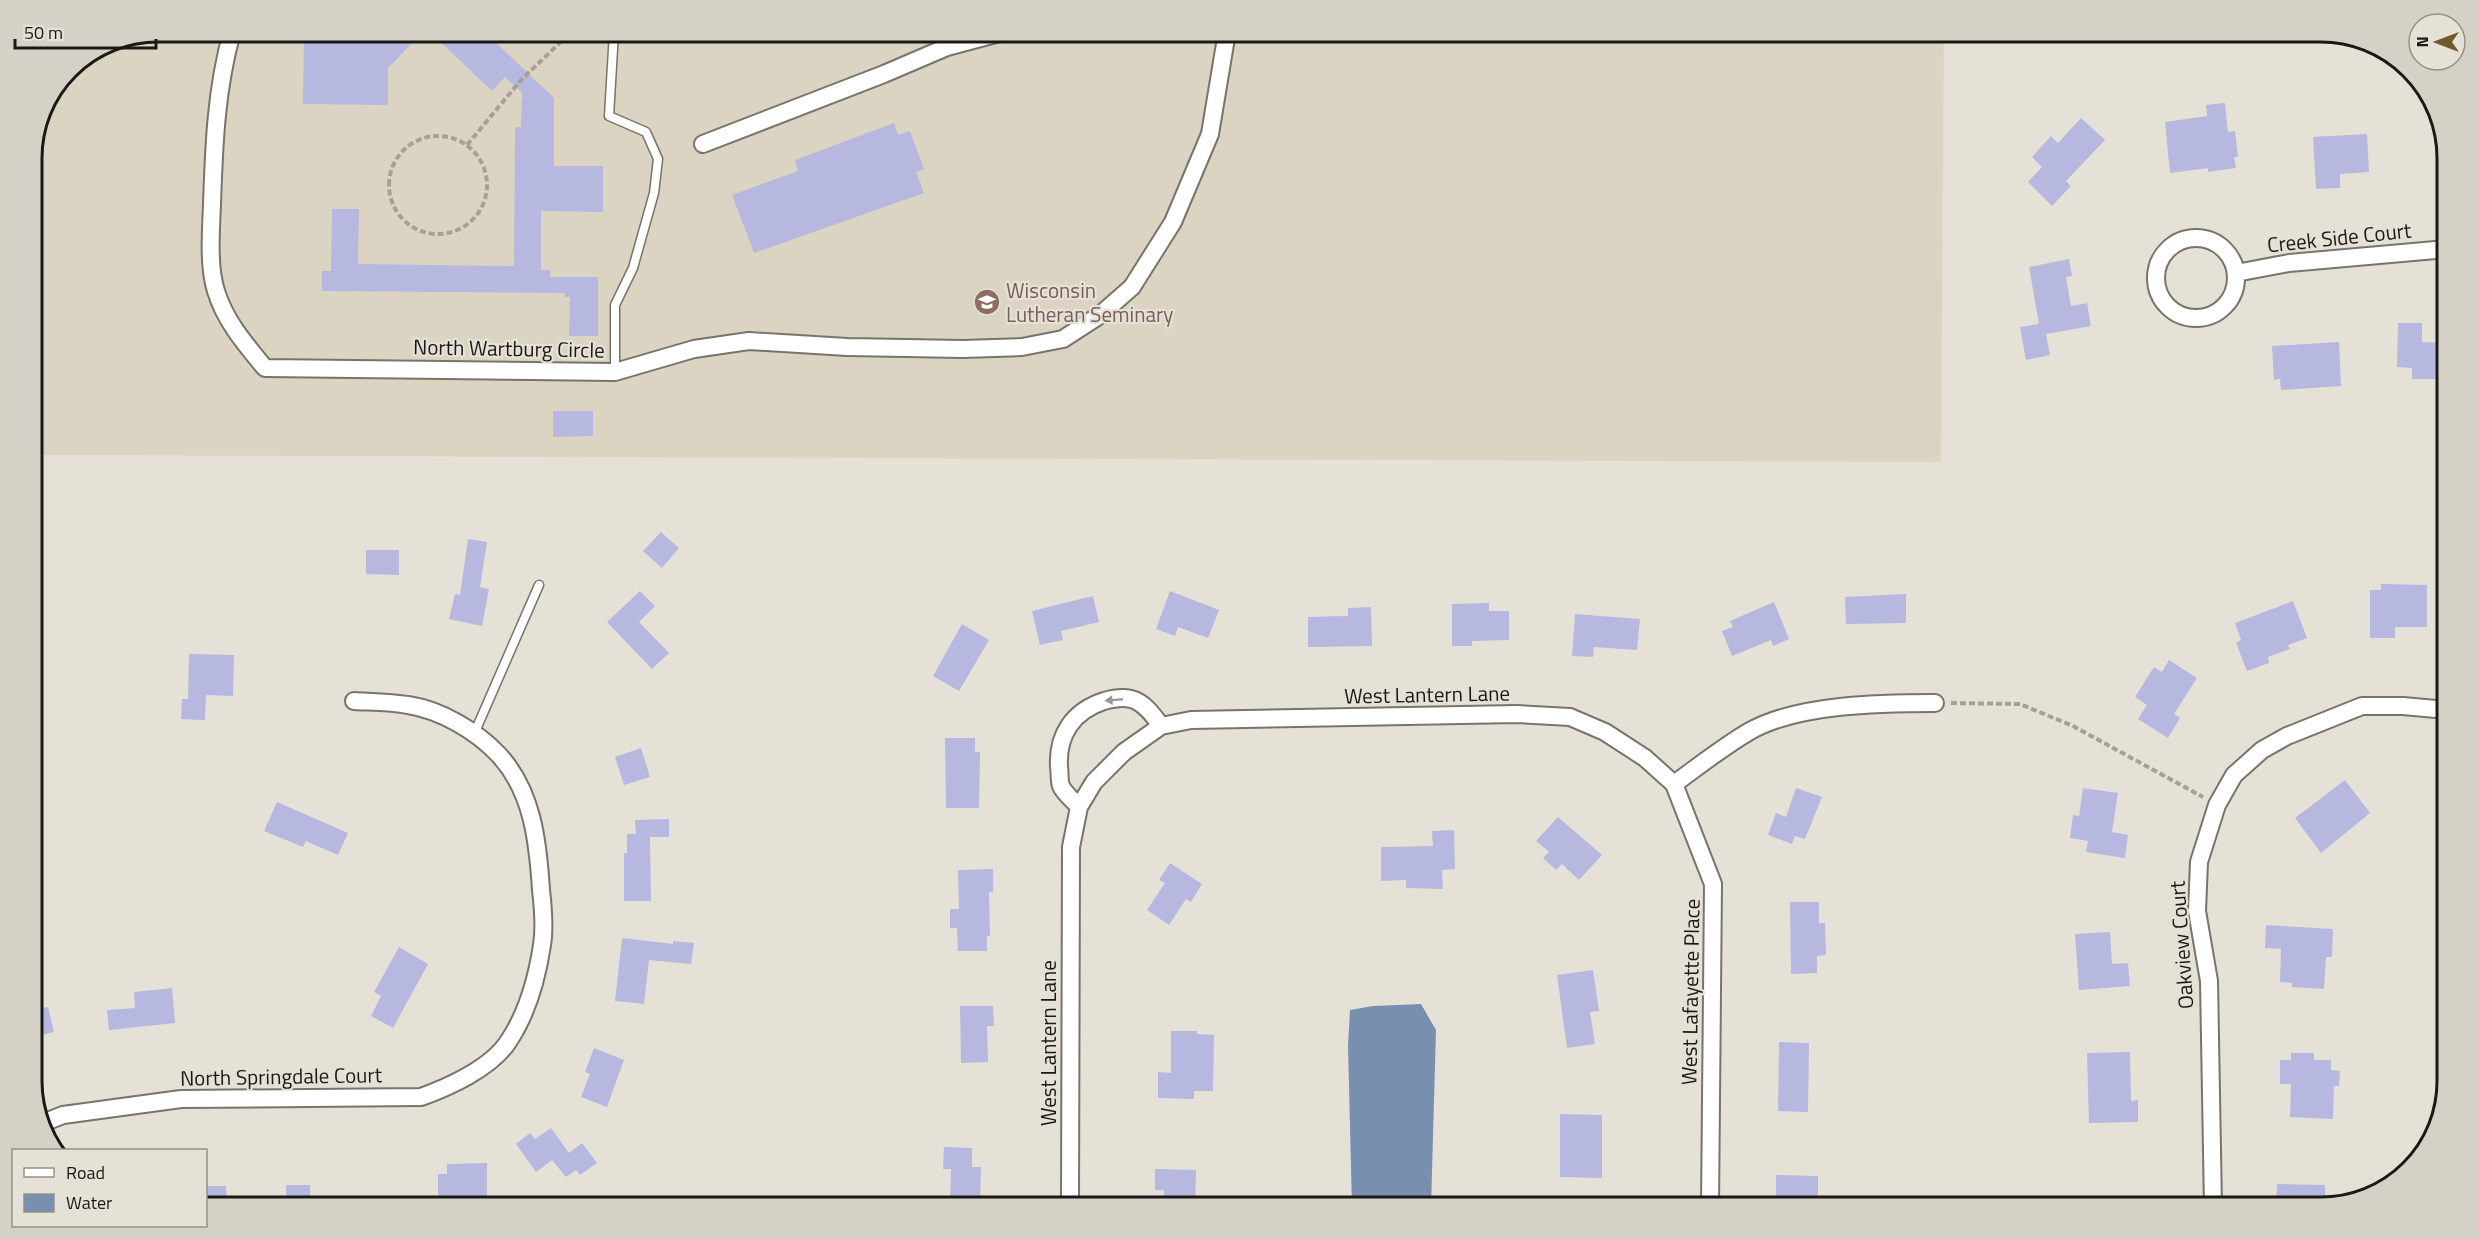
<svg xmlns="http://www.w3.org/2000/svg" width="2479" height="1239" viewBox="0 0 2479 1239" font-family="'Titillium Web',sans-serif">
	<style>
		.built { fill: #dcd4c3 }
		.water { fill: #788faf }
		.building { fill: #b6b8df }
		.lines { fill: none; stroke-linecap: round; stroke-linejoin: round }
		.service-casing { stroke: #78746a; stroke-width: 11 }
		.minor-casing { stroke: #78746a; stroke-width: 20 }
		.path { stroke: #a5a199; stroke-width: 4; stroke-dasharray: 6 3; stroke-linecap: butt }
		.service { stroke: #fff; stroke-width: 8 }
		.minor { stroke: #fff; stroke-width: 16 }
		.oneway { fill: #989896 }
		.labels { text-anchor: middle; dominant-baseline: central; stroke-width: 4.5; stroke-linejoin: round; paint-order: stroke }
		.street-label { font-size: 21px; fill: #1a1915; stroke: #e6e1d7 }
		.education-label { font-size: 21px; fill: #785e54; stroke: #e6e1d7; text-anchor: start }
		.rim { fill: none; stroke: #1a1915; stroke-width: 3 }
	</style>
	<rect width="100%" height="100%" fill="#e6e1d7"/>
	<path class="built" d="M158 32H1944L1941 462 32 455V150L41 109 69 68 110 41Z"/>
	<path class="water" d="M1421 1004 1436 1030 1431 1207H1352L1348 1046 1350 1010 1373 1006Z"/>
	<path class="building" d="M334 32H423L388 68V105L303 104 304 33 334 34Z
		M430 32H485L554 98V166H603V212L541 211V270H550V277H598V336H569L570 297H565V293L322 291V271H331L332 209H359L358 264 514 266 515 127H521L522 93 505 77 492 91Z
		M2225 103 2228 132 2235 131 2238 157H2234L2236 168 2208 172V168L2170 173 2165 122 2207 116 2206 105Z
		M2081 118 2105 140 2066 181 2071 186 2052 206 2028 182 2042 167 2032 157 2051 136 2058 143Z
		M894 123 898 135 910 131 924 169 916 172 924 193 754 253 732 195 798 171 795 160Z
		M2367 134 2369 172 2340 174V188L2316 189 2313 137Z
		M2069 259 2072 276 2066 277 2071 306 2087 303 2091 326 2046 334 2050 355 2026 360 2020 327 2039 324 2029 267Z
		M2398 323H2422V342L2447 343V379H2412V368L2397 367Z
		M2339 342 2341 386 2281 390 2280 379 2274 380 2272 346Z
		M553 411H593V436L553 437Z
		M661 532 679 548 662 568 643 551Z
		M468 539 487 542 480 587 489 589 482 626 449 619 455 594 460 595Z
		M366 550H399V575L366 574Z
		M2381 584 2427 585V627H2395V638H2370V590H2381Z
		M640 591 655 606 639 622 669 653 652 669 607 622Z
		M1170 591 1219 610 1208 638 1178 627 1175 636 1156 629Z
		M1906 594V623L1846 624 1845 597Z
		M1093 596 1099 622 1061 631 1063 640 1040 645 1032 611Z
		M2293 601 2307 638 2288 645 2290 649 2268 657 2269 663 2247 671 2236 643 2241 640 2235 623Z
		M1774 602 1789 639 1773 646 1771 640 1732 656 1722 631 1733 627 1730 621Z
		M1489 603V611H1509V640L1472 641V646H1452V604Z
		M1371 607 1372 646 1308 647V617L1348 616V608Z
		M1575 614 1640 619 1637 650 1594 647 1593 657 1572 656Z
		M962 624 989 640 959 691 933 676Z
		M189 654 234 655 233 696 206 695 205 720 181 719 182 699H188Z
		M2169 660 2197 678 2174 714 2180 718 2168 738 2138 719 2147 705 2135 697 2154 667 2162 672Z
		M945 738H975V752H980L979 808H946Z
		M641 748 650 777 624 785 615 757Z
		M2345 780 2370 813 2321 853 2295 818Z
		M1796 788 1822 797 1805 839 1795 836 1792 844 1768 835 1776 813 1786 817Z
		M2083 788 2118 793 2112 832 2128 835 2125 858 2086 852 2088 841 2070 838 2073 815 2079 816Z
		M277 802 348 833 338 855 306 841 303 847 264 831Z
		M1558 817 1602 855 1579 880 1562 864 1556 870 1543 858 1549 852 1536 841Z
		M669 819V837H650L651 901H624V853H627V834H636L635 820Z
		M1454 830 1455 869 1442 870 1443 889 1406 888V880L1381 881V847L1433 846 1432 831Z
		M1170 863 1202 884 1191 902 1186 899 1169 925 1147 910 1165 883 1159 880Z
		M993 869V892H989L990 936H987V951H958L957 928H950V909H959L958 870Z
		M1790 902H1819V923H1825L1826 955 1817 956V973L1791 974Z
		M2266 925 2333 929 2332 957H2326L2324 989 2292 987V983L2280 982 2281 949 2265 948Z
		M2110 932 2112 964 2128 963 2130 986 2079 990 2075 934Z
		M622 938 673 944V941L694 943 691 964 649 960 644 1004 615 1001Z
		M399 947 428 964 393 1028 371 1016 381 996 374 992Z
		M1593 970 1599 1011 1590 1012 1595 1044 1567 1048 1557 975Z
		M172 988 175 1023 109 1030 107 1010 135 1008 134 992Z
		M960 1006H993L994 1026H987L988 1062 961 1063Z
		M48 1007 54 1032 32 1037V1010Z
		M1171 1031H1197V1034L1214 1035 1213 1091H1194V1099L1158 1098V1072L1171 1073Z
		M1779 1042 1809 1043 1808 1112 1778 1111Z
		M594 1048 624 1060 607 1107 581 1097 590 1074 585 1072Z
		M2130 1052 2131 1101 2138 1100V1122L2089 1123 2087 1053Z
		M2291 1053H2314V1060H2331V1070L2340 1071 2339 1086H2334L2333 1119 2290 1117 2291 1084H2280V1060H2291Z
		M1560 1114 1602 1115V1178L1560 1177Z
		M551 1128 569 1153 582 1143 597 1163 580 1175 576 1170 566 1177 552 1160 536 1172 516 1144 530 1133 535 1139Z
		M944 1147 972 1148V1167H981L980 1206 950 1205 951 1169H943Z
		M487 1163V1196H471V1208H445L444 1198H438V1174H447V1164Z
		M1155 1169 1196 1170 1195 1208H1164V1190H1155Z
		M1776 1175 1818 1176V1208H1786V1198H1776Z
		M2277 1184 2325 1185V1207L2292 1208V1204H2276Z
		M286 1185H310V1208H286Z
		M206 1186H226L227 1208H206Z"/>
	<g class="lines">
		<g class="service-casing">
			<path id="service" d="M614 32 609 116 646 132 658 159 654 193 633 268 615 305V372
				M474 734 539 585"/>
		</g>
		<g class="minor-casing">
			<path id="minor" d="M232 32C216 89 214 145 212 204 211 231 208 266 216 291 225 321 246 345 265 368L615 372 694 349 749 341 847 347 963 349 1022 347 1063 339 1100 315 1132 287 1173 222 1210 134 1227 32
				M703 144 884 74 947 47 1003 32
				M2156 278a40 40 0 1 1 80 0a40 40 0 1 1-80 0Z
				M2236 273 2289 263 2447 249
				M1674 784C1699 766 1724 746 1750 731 1798 704 1881 703 1935 703
				M1079 807C1074 801 1064 793 1061 786 1059 781 1060 772 1059 767 1057 735 1073 711 1104 701 1111 699 1123 697 1131 699 1144 702 1154 716 1161 726
				M43 1123 63 1115 181 1099 421 1097C449 1087 491 1068 508 1042 527 1014 537 978 542 945 545 927 543 907 541 890 538 843 533 791 498 754 476 731 441 710 408 705 391 702 372 702 354 701
				M1070 1207 1071 847 1079 807 1094 782 1124 752 1161 726 1191 720 1517 714 1570 717 1605 732 1645 758 1674 784 1713 884 1710 1207
				M2213 1207 2209 981 2197 911 2199 862 2217 805 2234 775 2262 750 2287 736 2362 706H2403L2447 710"/>
		</g>
		<path class="path" d="M389 185a49 49 0 1 1 98 0a49 49 0 1 1-98 0Z
			M467 145 521 80 571 32
			M1951 703 2020 704 2073 726 2203 797"/>
		<use href="#service" class="service"/>
		<use href="#minor" class="minor"/>
	</g>
	<defs><path id="oneway-solid" d="M-6-.8H1V-3.2L6.5 0L1 3.2V.8H-6Z" transform="scale(1.5)"/></defs>
	<use class="oneway" href="#oneway-solid" transform="translate(1114 700) rotate(175)"/>
	<defs>
		<g id="university-disc" transform="scale(1.35)"><circle r="9.5" fill="#8d6e63" stroke="#e6e1d7"/><path d="M0-5L7-2L0 1L-7-2ZM-4 1L0 2.5L4 1V4Q0 6-4 4Z" fill="#fff"/></g>
	</defs>
	<g fill-rule="evenodd">
		<use href="#university-disc" x="987" y="302"/>
	</g>
	<g class="labels">
		<g class="street-label">
			<text transform="translate(2339 237) rotate(-6)">Creek Side Court</text>
			<text transform="translate(509 348) rotate(1)">North Wartburg Circle</text>
			<text transform="translate(1427 694) rotate(-1)">West Lantern Lane</text>
			<text transform="translate(2181 945) rotate(-94)">Oakview Court</text>
			<text transform="translate(1690 992) rotate(-89)">West Lafayette Place</text>
			<text transform="translate(1048 1043) rotate(-90)">West Lantern Lane</text>
			<text transform="translate(281 1076) rotate(-1)">North Springdale Court</text>
		</g>
		<g class="education-label">
			<text x="1006" y="290">Wisconsin<tspan x="1006" dy="24">Lutheran Seminary</tspan></text>
		</g>
	</g>
	<path d="M0 0H2479V1239H0ZM158 42H2321A116 116 0 0 1 2437 158V1081A116 116 0 0 1 2321 1197H158A116 116 0 0 1 42 1081V158A116 116 0 0 1 158 42Z" fill="#d6d1c7" fill-rule="evenodd"/>
	<path class="rim" d="M158 42H2321A116 116 0 0 1 2437 158V1081A116 116 0 0 1 2321 1197H158A116 116 0 0 1 42 1081V158A116 116 0 0 1 158 42Z"/>
	<rect x="12" y="1149" width="195" height="78" fill="#e6e1d7" stroke="#949189" stroke-width="1.5"/>
	<rect x="24" y="1168" width="30" height="9" fill="#ffffff" stroke="#949189" stroke-width="1.5"/>
	<text x="66" y="1179" font-size="18" fill="#1a1915">Road</text>
	<rect x="24" y="1194" width="30" height="18" fill="#788faf" stroke="#949189" stroke-width="1.5"/>
	<text x="66" y="1209" font-size="18" fill="#1a1915">Water</text>
	<g transform="translate(2437 42) rotate(270)"><circle r="28" fill="#e6e1d7" stroke="#949189" stroke-width="1.5"/>
	<path d="M0-4.5L10 22L0 15L-10 22Z" fill="#705a2a"/>
	<text y="-9" font-size="16" font-weight="bold" text-anchor="middle" fill="#1a1915">N</text>
	</g>
	<path d="M15 39v9h141v-9" fill="none" stroke="#1a1915" stroke-width="3"/>
	<text x="24" y="39" font-size="18" fill="#1a1915" stroke="#e6e1d7" stroke-width="4.5" paint-order="stroke">50 m</text>
</svg>
